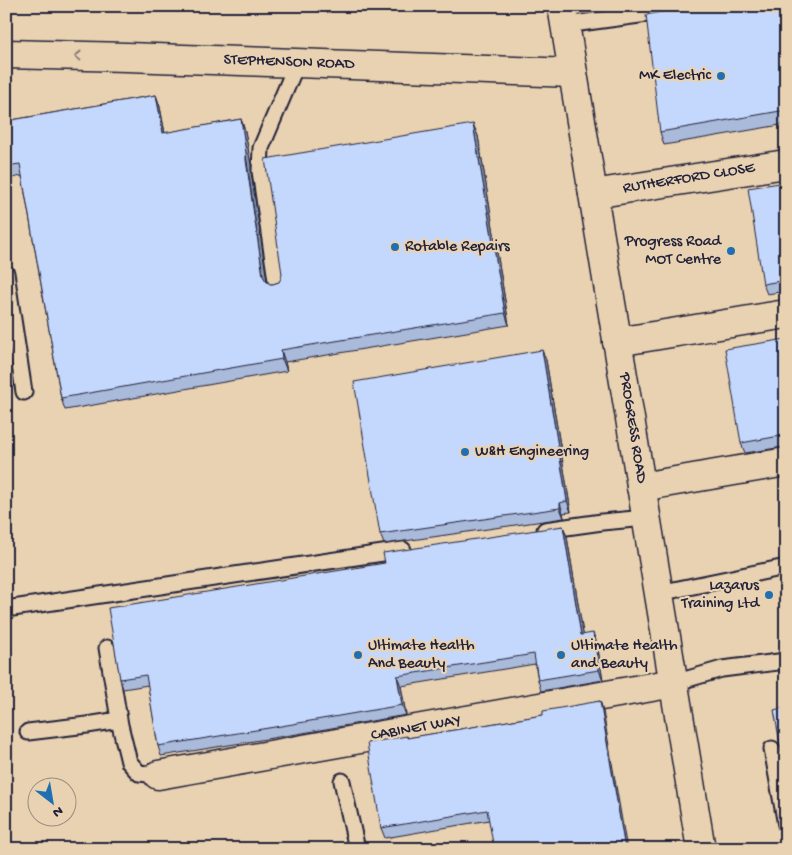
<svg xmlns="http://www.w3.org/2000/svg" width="792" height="855" viewBox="0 0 792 855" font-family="'Gochi Hand',sans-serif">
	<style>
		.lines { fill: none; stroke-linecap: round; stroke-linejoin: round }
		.service-casing { stroke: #22223b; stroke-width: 19 }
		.minor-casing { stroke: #22223b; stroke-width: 31 }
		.tertiary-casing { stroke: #22223b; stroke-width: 31 }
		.service { stroke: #e9d2b1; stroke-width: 15 }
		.minor { stroke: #e9d2b1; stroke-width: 28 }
		.tertiary { stroke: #e9d2b1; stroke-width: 28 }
		.wall { fill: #a9bada; stroke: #22223b }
		.shaded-wall { fill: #8997b1; stroke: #22223b }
		.building { fill: #c4d8fd; stroke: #22223b }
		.oneway { stroke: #867a76 }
		.poi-dot { fill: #1f6fb2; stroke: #e9d2b1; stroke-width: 2 }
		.labels { text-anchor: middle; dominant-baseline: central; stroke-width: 4.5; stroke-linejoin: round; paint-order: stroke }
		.street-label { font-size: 16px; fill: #22223b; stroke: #e9d2b1 }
		.poi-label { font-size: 16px; fill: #22223b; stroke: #e9d2b1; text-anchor: start }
	</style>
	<rect width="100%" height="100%" fill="#e9d2b1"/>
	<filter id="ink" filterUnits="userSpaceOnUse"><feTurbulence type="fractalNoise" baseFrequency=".02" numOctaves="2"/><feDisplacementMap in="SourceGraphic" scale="10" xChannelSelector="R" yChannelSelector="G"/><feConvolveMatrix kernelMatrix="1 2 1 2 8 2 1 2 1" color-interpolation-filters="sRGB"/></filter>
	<g filter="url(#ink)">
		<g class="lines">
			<g class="service-casing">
				<path id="service" d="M565 25 662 12 691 6
					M6 273 24 392
					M277 287 260 171 261 148 297 63
					M545 530 602 522 646 518
					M659 593 786 567
					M6 609 403 550
					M107 648 120 725 129 762 139 773 158 775
					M674 683 722 669 786 661
					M28 732 87 725 119 720
					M772 749 786 825
					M342 781 357 849"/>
			</g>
			<g class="minor-casing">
				<path id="minor" d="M6 54 127 57 573 73
					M593 194 786 164
					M617 342 786 314
					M641 487 786 462
					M158 775 674 683"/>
			</g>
			<g class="tertiary-casing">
				<path id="tertiary" d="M562 6 701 849"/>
			</g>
			<use href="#service" class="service"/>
			<use href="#minor" class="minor"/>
			<use href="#tertiary" class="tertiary"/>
		</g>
		<path class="wall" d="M786 6V124L664 145 660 132Z
			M156 95 160 107 165 133 241 119 245 131 251 165V172L267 282 270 284H273L279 282 473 124 478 136 509 325 285 362 287 371 65 410 61 398 22 176 7 179 6 176V121Z
			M786 182V291L767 294 763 284Z
			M786 339V447H783L745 453 741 443Z
			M546 360 571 512 563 513 564 518 384 544 380 534Z
			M563 526 567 537 583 634 597 643 603 680 541 691 538 680 535 664 401 686 406 715 297 734 161 756 158 746 148 685 123 689 120 679Z
			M600 701 603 711 489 820 385 838 381 828 407 736 408 738 543 715Z"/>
		<path class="shaded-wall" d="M156 95 160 107 167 145 163 133Z
			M241 119 245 131 251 165V172L268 288 263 276Z
			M473 124 478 136 509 325 505 313Z
			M281 350 285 362 287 371 282 359Z
			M542 350 546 360 571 512 567 501Z
			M560 503 563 513 564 518 560 508Z
			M563 526 567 537 585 645 581 635Z
			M593 633 597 643 603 680 599 670Z
			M397 676 401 686 406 715 402 705Z
			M600 701 603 711 627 849H625Z"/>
		<path class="building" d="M692 6H786V110L660 132 646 15Z
			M156 95 163 133 241 119 246 153V160L263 276 266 281 270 284H273L279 282 281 278 282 274 265 159 473 124 505 313 281 350 282 359 61 398 20 164 6 166V121Z
			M786 182V280L763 284 748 188Z
			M786 339V437L780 436 741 443 725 349Z
			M542 350 567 501 560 503V508L380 534 354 382Z
			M563 526 581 635 593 633 599 670 538 680 534 654 397 676 402 705 293 724 158 746 146 675 120 679 108 608 385 563 383 553Z
			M600 701 625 849H494L487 810 381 828 367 743 407 736V738L543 715V711Z
			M786 707V776L774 710Z"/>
		<defs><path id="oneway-chevron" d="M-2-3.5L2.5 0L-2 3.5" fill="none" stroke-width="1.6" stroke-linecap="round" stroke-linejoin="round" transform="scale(1.25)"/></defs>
		<use class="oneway" href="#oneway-chevron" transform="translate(78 56) rotate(-179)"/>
	</g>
	<g class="poi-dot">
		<circle cx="721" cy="76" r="5"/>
		<circle cx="395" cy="247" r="5"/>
		<circle cx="731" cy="251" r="5"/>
		<circle cx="465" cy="452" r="5"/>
		<circle cx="769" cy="595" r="5"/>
		<circle cx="358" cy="655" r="5"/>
		<circle cx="561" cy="655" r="5"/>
	</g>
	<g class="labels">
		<g class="street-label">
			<text transform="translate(289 63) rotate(2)">STEPHENSON ROAD</text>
			<text transform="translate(689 179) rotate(-9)">RUTHERFORD CLOSE</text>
			<text transform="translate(632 428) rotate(81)">PROGRESS ROAD</text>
			<text transform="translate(416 729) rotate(-10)">CABINET WAY</text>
		</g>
		<g class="poi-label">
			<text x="711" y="76" text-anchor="end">MK Electric</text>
			<text x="721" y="242" text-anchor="end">Progress Road<tspan x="721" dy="18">MOT Centre</tspan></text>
			<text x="405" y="247">Rotable Repairs</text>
			<text x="475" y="452">W&amp;H Engineering</text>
			<text x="759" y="586" text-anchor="end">Lazarus<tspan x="759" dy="18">Training Ltd</tspan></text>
			<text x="368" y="646">Ultimate Health<tspan x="368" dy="18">And Beauty</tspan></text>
			<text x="571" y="646">Ultimate Health<tspan x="571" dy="18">and Beauty</tspan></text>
		</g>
	</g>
	<rect width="792" height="855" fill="none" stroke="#e9d2b1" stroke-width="25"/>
	<rect x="12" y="12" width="767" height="830" fill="none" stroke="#22223b" stroke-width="2" filter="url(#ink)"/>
	<g transform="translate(52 802) rotate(149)"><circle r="24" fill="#e9d2b1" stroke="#998c82"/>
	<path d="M0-4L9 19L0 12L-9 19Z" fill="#1f6fb2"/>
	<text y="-8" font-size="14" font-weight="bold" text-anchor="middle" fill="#22223b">N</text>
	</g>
</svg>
